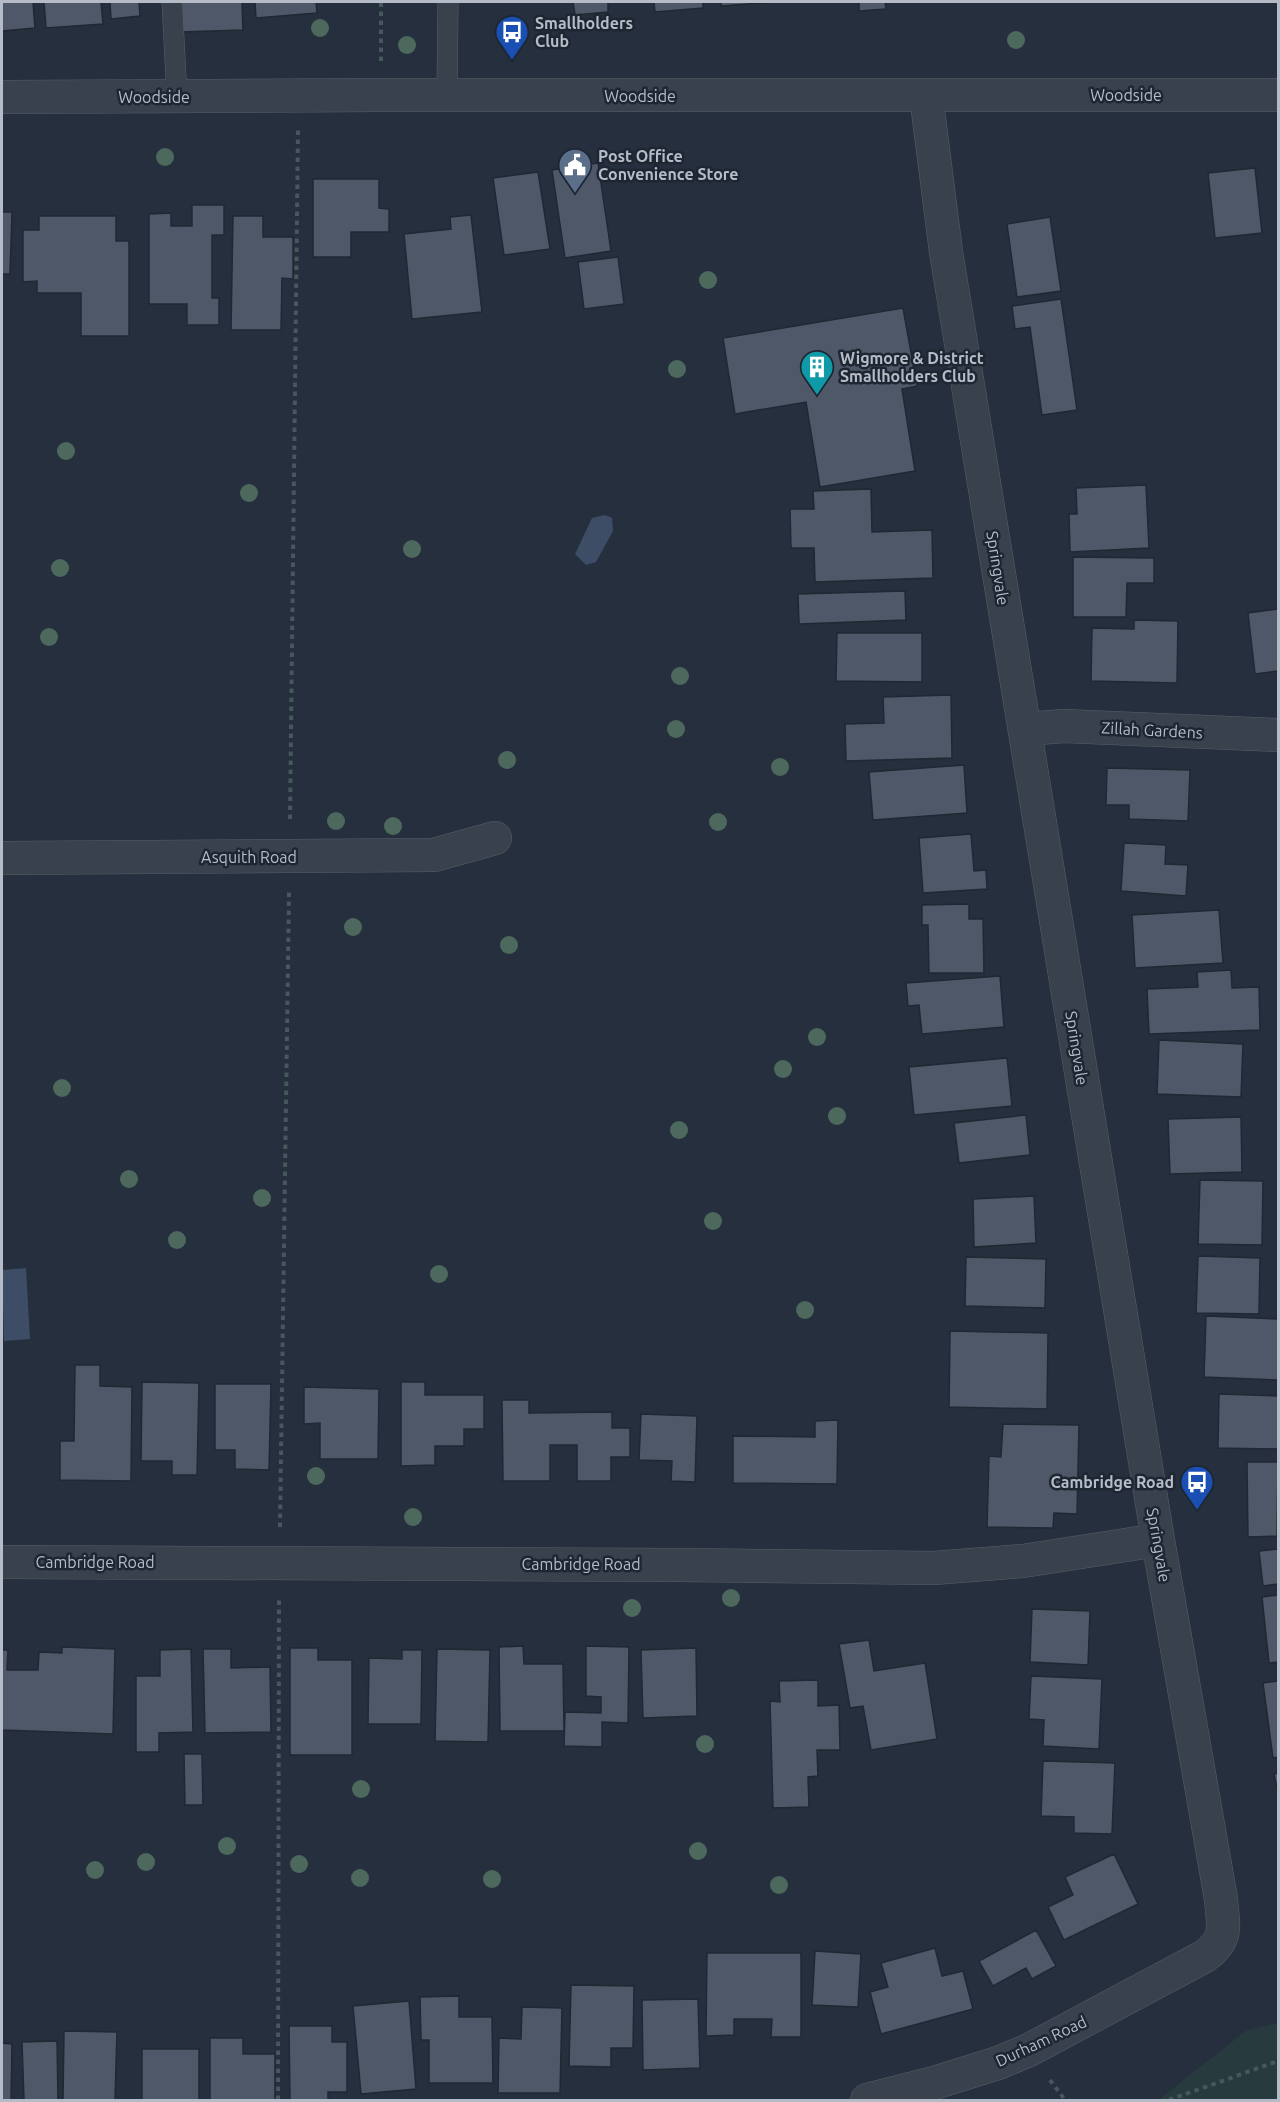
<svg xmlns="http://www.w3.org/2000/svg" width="1280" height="2102" viewBox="0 0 1280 2102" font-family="Ubuntu,sans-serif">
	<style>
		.green { fill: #273b3e }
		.water { fill: #3c4d65 }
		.building { fill: #4e5868; stroke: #202834; stroke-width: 1.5 }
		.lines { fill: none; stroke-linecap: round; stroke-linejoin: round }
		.service-casing { stroke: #575f6b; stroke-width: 21 }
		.minor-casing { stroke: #575f6b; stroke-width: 34 }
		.path { stroke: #45585b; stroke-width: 4; stroke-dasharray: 4.5 4.5; stroke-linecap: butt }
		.service { stroke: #39414d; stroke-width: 20 }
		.minor { stroke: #39414d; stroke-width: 33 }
		.tree { fill: #4d695d }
		.labels { text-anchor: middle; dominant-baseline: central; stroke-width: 5; stroke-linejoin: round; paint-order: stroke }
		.poi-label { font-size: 16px; font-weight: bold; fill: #b5bcc8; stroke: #1e2632; text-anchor: start }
		.street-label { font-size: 16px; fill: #b5bcc8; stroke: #1e2632 }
	</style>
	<rect width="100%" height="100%" fill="#252f3d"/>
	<path class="green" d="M1278 2023V2100H1158L1247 2030Z"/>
	<path class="water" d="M605 515 612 518 613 531 596 562 586 565 575 554 592 518Z
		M26 1268 30 1339 4 1341 2 1270Z"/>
	<path class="building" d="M2 2H33L35 28 2 31Z
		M44 2H101L103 24 46 28Z
		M110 2H139L140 16 111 19Z
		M178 2H242L243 30 179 32Z
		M255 2H316L317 13 256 18Z
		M573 2H608V12L575 15Z
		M654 2H703V8L655 12Z
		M721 2H774L721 6Z
		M859 2H885L886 9 859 11Z
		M598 163 611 251 565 258 552 170Z
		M1255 168 1262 233 1215 238 1208 173Z
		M538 172 550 249 504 255 493 178Z
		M313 179H379V208L389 209V232H351V257H313Z
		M192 205H224V235H212V298H219V325H187V304H149V214L171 213V226H192Z
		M2 212H12L10 274H2Z
		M471 215 482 312 412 319 404 234 451 229 450 217Z
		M39 216H116V241H129V336H81V293H37V281L23 282V230H39Z
		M233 216H263V237H293V279L282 278 281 330H231Z
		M1050 217 1061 291 1017 297 1007 224Z
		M618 257 624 304 584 309 578 262Z
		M1061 299 1077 410 1042 415 1030 327 1015 329 1012 306Z
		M903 308 917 386 902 389 915 471 820 487 806 402 735 414 723 338Z
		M1146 485 1149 548 1070 552 1069 514H1077L1076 488Z
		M871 489 872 532 932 530 933 578 815 582 814 548H791L790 509H814L813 491Z
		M1073 557 1154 558V583H1127L1126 617H1073Z
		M905 591 906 620 799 624 798 594Z
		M1278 609V671L1255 674 1248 613Z
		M1134 620 1178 621 1177 683 1091 681 1092 628 1134 629Z
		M837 633H922V682L836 681Z
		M951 695 952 758 846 761 845 724 884 723 883 697Z
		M964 765 967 813 873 820 869 772Z
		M1107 768 1190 770 1188 821 1129 819V805H1106Z
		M971 834 974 871 986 870 987 889 923 893 919 838Z
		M1124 843 1166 845 1165 864 1188 865 1186 896 1121 891Z
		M969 904V919H983L984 973H929L928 925H922V905Z
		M1219 910 1223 963 1135 968 1132 915Z
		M1231 970 1232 988 1259 987 1260 1030 1149 1034 1147 989 1198 987 1197 972Z
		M1000 976 1004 1027 922 1034 919 1005 908 1006 906 983Z
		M1159 1040 1243 1044 1241 1097 1157 1094Z
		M1007 1058 1012 1106 914 1115 909 1067Z
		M1026 1115 1030 1155 959 1163 954 1123Z
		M1241 1117 1242 1172 1170 1174 1168 1119Z
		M1200 1180 1263 1181 1262 1245 1198 1244Z
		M1034 1196 1036 1243 974 1247 973 1199Z
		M1198 1256 1260 1258 1259 1314 1196 1313Z
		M966 1257 1046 1259 1045 1308 965 1306Z
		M1206 1316 1278 1319V1380L1204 1377Z
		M950 1331 1048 1333 1047 1409 949 1407Z
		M75 1365H100V1386L132 1387 131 1481 60 1480V1441H74Z
		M142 1382 199 1383 197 1475H172V1461H141Z
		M401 1382H425V1395H484V1429H464V1446H435V1465L401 1466Z
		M215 1384H271L269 1470 235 1469V1450H215Z
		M304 1387 379 1389 378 1459H320V1423L304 1424Z
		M1219 1394 1278 1396V1449L1218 1448Z
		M502 1400H529V1413L612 1412V1428H630V1457H611V1481H577V1445H550V1481H503Z
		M641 1414 697 1416 695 1482 671 1481 672 1461 639 1460Z
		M838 1420 837 1484 733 1483V1436L815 1437V1421Z
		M1003 1424 1079 1425 1077 1514 1054 1513 1053 1528 987 1527 989 1456 1001 1457Z
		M1247 1462H1278L1277 1536 1248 1537Z
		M1278 1549V1584L1263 1586 1259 1551Z
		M1278 1595V1662L1269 1663 1262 1597Z
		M1032 1609 1090 1611 1088 1665 1030 1662Z
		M869 1640 874 1671 925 1663 937 1739 871 1750 863 1706 850 1708 839 1644Z
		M523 1646 524 1664H563L564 1731H500L499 1647Z
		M586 1646 629 1647 628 1723 602 1722V1747L564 1746 565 1712 601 1713V1697L586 1696Z
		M62 1647 115 1649 113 1734 2 1730V1650H8L7 1670H38L39 1652 62 1653Z
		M290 1648H318V1660H352V1755H290Z
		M696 1648 697 1716 643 1718 641 1650Z
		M191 1649 193 1732 159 1733V1752H136V1676H160V1650Z
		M203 1649H231V1668L270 1667 271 1732 205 1733Z
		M437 1649 490 1650 488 1742 435 1741Z
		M402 1650H422L421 1724H368L369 1658 402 1659Z
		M1031 1676 1102 1679 1099 1749 1043 1746 1044 1720 1029 1719Z
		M818 1680V1706L839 1705 840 1750H817L818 1776 808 1777 809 1807 773 1808 770 1701 780 1702 779 1681Z
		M1278 1681V1757L1273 1758 1263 1683Z
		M184 1754H202L203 1805H185Z
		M1043 1761 1115 1763 1112 1834 1074 1833V1817L1041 1816Z
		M1278 1773V1793L1274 1774Z
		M1114 1854 1138 1904 1064 1940 1048 1907 1073 1895 1065 1877Z
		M1036 1930 1056 1966 1032 1979 1026 1968 993 1986 979 1961Z
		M935 1948 942 1976 963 1971 973 2009 881 2034 870 1992 888 1987 881 1963Z
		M815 1951 861 1954 858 2007 812 2005Z
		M707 1953H801V2037H771L772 2019H734V2035L706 2036Z
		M571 1985 634 1986 633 2048H611V2067L569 2066Z
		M459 1996V2017H492L493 2083H429V2040H421L420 1997Z
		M698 1999 700 2068 643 2070 642 2000Z
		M409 2001 416 2089 361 2094 353 2006Z
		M522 2007 562 2008 560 2093H498L499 2038 521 2039Z
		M289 2026H332V2042H347V2092H328V2100H290Z
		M64 2031 117 2032 115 2100H63Z
		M210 2038H243V2054H275V2100H210Z
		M57 2041 58 2100H24L22 2042Z
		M2 2043 12 2044 11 2100H2Z
		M142 2049H199V2100H142Z"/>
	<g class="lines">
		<g class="service-casing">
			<path id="service" d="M172 2 177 97
				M447 96 448 2"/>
		</g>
		<g class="minor-casing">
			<path id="minor" d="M2 97 381 95H1278
				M1025 729 1064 726 1278 735
				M2 858 434 855 495 838
				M2 1562 679 1565 934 1568 1023 1561 1158 1540
				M867 2100 934 2083 998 2063 1029 2050 1205 1956C1229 1938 1223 1926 1221 1899L1158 1540 946 252 926 95"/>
		</g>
		<path class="path" d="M381 61V2
			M290 819 298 130
			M280 1527 289 892
			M1050 2080 1065 2100
			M278 2100 279 1600
			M1169 2100 1278 2061"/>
		<use href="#service" class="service"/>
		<use href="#minor" class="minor"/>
	</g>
	<g class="tree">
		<circle cx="320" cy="28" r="9"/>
		<circle cx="1016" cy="40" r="9"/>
		<circle cx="407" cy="45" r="9"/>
		<circle cx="165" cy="157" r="9"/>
		<circle cx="708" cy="280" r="9"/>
		<circle cx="677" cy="369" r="9"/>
		<circle cx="66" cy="451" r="9"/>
		<circle cx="249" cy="493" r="9"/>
		<circle cx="412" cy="549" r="9"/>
		<circle cx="60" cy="568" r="9"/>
		<circle cx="49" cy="637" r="9"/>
		<circle cx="680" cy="676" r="9"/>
		<circle cx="676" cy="729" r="9"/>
		<circle cx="507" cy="760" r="9"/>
		<circle cx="780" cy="767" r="9"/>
		<circle cx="336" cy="821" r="9"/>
		<circle cx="718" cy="822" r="9"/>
		<circle cx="393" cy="826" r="9"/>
		<circle cx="353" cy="927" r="9"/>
		<circle cx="509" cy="945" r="9"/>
		<circle cx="817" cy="1037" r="9"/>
		<circle cx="783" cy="1069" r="9"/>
		<circle cx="62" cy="1088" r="9"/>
		<circle cx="837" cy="1116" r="9"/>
		<circle cx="679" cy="1130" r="9"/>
		<circle cx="129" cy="1179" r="9"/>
		<circle cx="262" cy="1198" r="9"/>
		<circle cx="713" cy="1221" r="9"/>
		<circle cx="177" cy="1240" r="9"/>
		<circle cx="439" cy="1274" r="9"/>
		<circle cx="805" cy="1310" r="9"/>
		<circle cx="316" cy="1476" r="9"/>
		<circle cx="413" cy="1517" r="9"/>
		<circle cx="731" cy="1598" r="9"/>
		<circle cx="632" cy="1608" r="9"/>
		<circle cx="705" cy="1744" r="9"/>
		<circle cx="361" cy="1789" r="9"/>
		<circle cx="227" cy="1846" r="9"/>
		<circle cx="698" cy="1851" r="9"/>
		<circle cx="146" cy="1862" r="9"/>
		<circle cx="299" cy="1864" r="9"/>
		<circle cx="95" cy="1870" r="9"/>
		<circle cx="360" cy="1878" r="9"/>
		<circle cx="492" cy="1879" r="9"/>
		<circle cx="779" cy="1885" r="9"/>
	</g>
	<defs>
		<g id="bus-pin" transform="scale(1.725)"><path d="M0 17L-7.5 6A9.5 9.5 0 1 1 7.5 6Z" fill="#1a4fb4" stroke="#1e2632"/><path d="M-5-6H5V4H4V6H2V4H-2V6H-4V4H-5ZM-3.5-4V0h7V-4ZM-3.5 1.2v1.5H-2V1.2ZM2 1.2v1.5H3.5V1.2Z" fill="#fff"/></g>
		<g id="civic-pin" transform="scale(1.725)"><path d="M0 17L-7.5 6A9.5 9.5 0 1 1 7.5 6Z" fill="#5c6f8a" stroke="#1e2632"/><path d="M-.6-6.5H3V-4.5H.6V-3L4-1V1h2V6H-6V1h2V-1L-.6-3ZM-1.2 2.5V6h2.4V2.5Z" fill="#fff"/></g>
		<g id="building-pin" transform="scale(1.725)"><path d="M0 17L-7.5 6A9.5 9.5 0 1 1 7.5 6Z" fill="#0f9aa8" stroke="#1e2632"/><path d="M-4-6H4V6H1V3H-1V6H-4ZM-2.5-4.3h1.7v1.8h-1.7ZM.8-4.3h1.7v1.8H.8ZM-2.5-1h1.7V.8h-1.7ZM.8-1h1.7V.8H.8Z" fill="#fff"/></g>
	</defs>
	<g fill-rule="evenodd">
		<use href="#bus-pin" x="512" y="32"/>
		<use href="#civic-pin" x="575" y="165"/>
		<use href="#building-pin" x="817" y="367"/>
		<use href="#bus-pin" x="1197" y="1482"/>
	</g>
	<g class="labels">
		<g class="poi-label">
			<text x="535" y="23">Smallholders<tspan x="535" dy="18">Club</tspan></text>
			<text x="598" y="156">Post Office<tspan x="598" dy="18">Convenience Store</tspan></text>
			<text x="840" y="358">Wigmore &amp; District<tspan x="840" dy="18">Smallholders Club</tspan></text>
			<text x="1174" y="1482" text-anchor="end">Cambridge Road</text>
		</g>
		<g class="street-label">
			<text x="1126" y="95">Woodside</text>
			<text x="640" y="96">Woodside</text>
			<text x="154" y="97">Woodside</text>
			<text transform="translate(998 568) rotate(81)">Springvale</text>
			<text transform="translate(1152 730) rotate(3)">Zillah Gardens</text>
			<text x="249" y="857">Asquith Road</text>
			<text transform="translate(1077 1048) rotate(81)">Springvale</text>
			<text transform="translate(1159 1545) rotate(80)">Springvale</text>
			<text x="95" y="1562">Cambridge Road</text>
			<text x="581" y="1564">Cambridge Road</text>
			<text transform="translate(1041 2041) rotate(-25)">Durham Road</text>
		</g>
	</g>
	<rect width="1280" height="2102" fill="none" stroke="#b5bcc8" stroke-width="6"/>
</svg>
